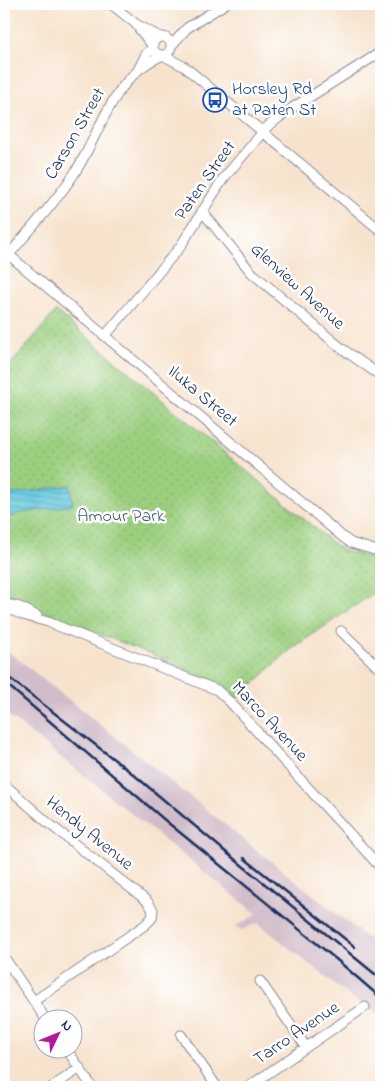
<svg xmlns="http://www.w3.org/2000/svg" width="385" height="1091" viewBox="0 0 385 1091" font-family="'Indie Flower',sans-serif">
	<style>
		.railway { fill: #d1bdc9 }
		.park { fill: url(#park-dots); stroke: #5b7f6e }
		.water { fill: url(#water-rules); stroke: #3e7b9e }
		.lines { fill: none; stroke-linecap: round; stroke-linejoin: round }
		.minor-casing { stroke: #898996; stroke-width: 11 }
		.minor { stroke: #fff; stroke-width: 9 }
		.rail { stroke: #1b2f5e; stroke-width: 2.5 }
		.labels { text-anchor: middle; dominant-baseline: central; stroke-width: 5; stroke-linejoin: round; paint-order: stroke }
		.transit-label { font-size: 18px; fill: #164399; stroke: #fff; text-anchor: start }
		.street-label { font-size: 18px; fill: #1b2f5e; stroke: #fff }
		.park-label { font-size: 18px; fill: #415f68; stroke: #fff }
	</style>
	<defs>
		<pattern id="park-dots" width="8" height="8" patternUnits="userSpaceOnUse" patternTransform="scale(1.25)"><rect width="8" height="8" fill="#9bcf7f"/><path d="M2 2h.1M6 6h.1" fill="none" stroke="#85b270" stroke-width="1.8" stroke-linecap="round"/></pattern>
		<pattern id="water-rules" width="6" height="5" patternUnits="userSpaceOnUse" patternTransform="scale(1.25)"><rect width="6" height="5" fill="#60c7dd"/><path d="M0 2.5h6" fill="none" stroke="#4ea2b6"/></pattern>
	</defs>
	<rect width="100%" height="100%" fill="#fff"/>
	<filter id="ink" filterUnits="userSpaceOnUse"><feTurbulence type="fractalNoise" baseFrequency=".02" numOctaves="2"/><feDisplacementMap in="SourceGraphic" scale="10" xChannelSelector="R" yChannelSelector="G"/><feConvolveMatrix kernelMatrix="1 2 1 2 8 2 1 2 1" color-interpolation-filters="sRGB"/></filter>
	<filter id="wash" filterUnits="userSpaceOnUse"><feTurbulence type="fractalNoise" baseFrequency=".0096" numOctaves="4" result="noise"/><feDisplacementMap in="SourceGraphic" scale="20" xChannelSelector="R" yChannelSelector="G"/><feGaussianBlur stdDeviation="1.12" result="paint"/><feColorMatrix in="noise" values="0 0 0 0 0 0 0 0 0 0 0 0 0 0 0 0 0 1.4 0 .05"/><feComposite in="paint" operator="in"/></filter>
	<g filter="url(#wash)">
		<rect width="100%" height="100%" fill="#f7e3cd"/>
		<path class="railway" d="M4 648 381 949V1015L353 999 258 923 242 930 236 926 257 914 4 712Z"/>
		<path class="park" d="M56 311 341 550 381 560V588L290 650 238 698 220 686 163 659 4 596V372Z"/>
		<path class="water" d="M70 485 73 505 15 514 14 516 10 517 7 495Z"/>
	</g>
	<g filter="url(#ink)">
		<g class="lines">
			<g class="minor-casing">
				<path id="minor" d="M111 4 136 24 160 37
					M137 26 152 45
					M153 46a9 9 0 1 1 18 0a9 9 0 1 1-18 0Z
					M171 46 187 28 225 4
					M164 56 185 67 381 231
					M138 70 146 54 153 48
					M202 211 251 272 341 348 381 376
					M9 255 344 538 351 543 381 552
					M4 261C27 232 54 205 74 174 101 133 111 78 161 56
					M105 336 180 247 223 179 267 127 289 110 381 52
					M4 603 20 607 37 616
					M4 607 23 615 48 622 217 690 230 702 381 868
					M341 631 381 670
					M4 784 47 822 147 901 153 910 152 918 145 925 34 1001
					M4 957 45 1018
					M260 981 306 1047
					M181 1035 217 1087
					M66 1048 92 1087
					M52 1087 80 1068
					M248 1087 365 1007"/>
			</g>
			<use href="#minor" class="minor"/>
			<path class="rail" d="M4 674 133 774 227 853 381 979
				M4 682 167 822 337 960 381 998
				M244 858 355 947"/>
		</g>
	</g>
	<defs>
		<g id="bus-ring" transform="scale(1.25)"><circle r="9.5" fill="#fff" stroke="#1a4fb4" stroke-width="1.5"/><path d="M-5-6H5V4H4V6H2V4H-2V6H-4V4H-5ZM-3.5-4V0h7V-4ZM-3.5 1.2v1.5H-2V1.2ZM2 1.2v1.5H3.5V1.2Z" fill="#1a4fb4"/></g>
	</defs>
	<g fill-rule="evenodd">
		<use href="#bus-ring" x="215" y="100"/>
	</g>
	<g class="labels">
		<g class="transit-label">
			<text x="232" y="90">Horsley Rd<tspan x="232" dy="21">at Paten St</tspan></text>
		</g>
		<g class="street-label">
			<text transform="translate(76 134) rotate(-60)">Carson Street</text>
			<text transform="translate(206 181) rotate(-55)">Paten Street</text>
			<text transform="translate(297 287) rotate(42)">Glenview Avenue</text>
			<text transform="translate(202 397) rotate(40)">Iluka Street</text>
			<text transform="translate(269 722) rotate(47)">Marco Avenue</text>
			<text transform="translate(89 834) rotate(39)">Hendy Avenue</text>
			<text transform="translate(297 1034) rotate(-34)">Tarro Avenue</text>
		</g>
		<g class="park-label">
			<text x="121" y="517">Amour Park</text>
		</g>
	</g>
	<rect width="385" height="1091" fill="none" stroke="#fff" stroke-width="20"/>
	<g transform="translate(58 1034) rotate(47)"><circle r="24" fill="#ffffff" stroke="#a4acbf"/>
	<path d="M0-4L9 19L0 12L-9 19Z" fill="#b5179e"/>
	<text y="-8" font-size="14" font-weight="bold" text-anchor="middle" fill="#1b2f5e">N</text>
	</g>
</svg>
